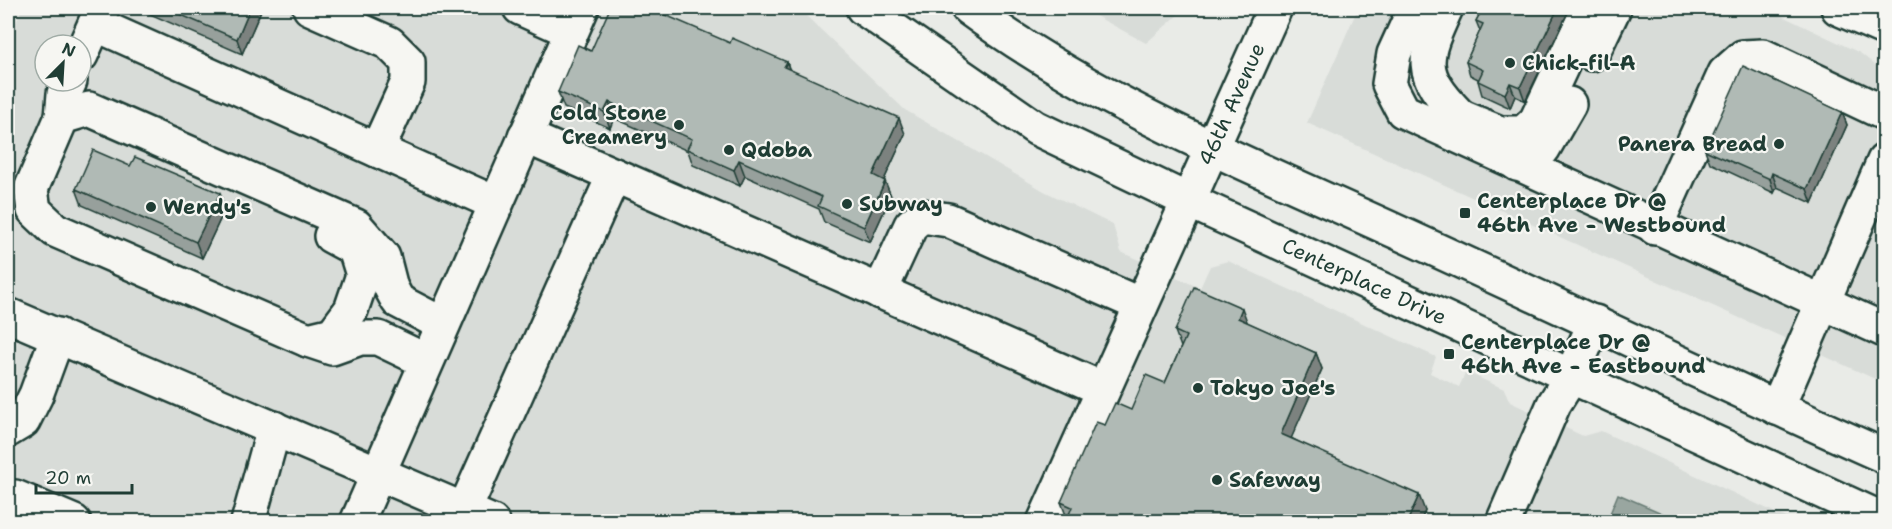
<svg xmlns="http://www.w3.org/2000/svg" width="1892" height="529" viewBox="0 0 1892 529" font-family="'Shantell Sans',sans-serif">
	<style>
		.built { fill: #d8dcd8; fill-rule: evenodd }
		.water { fill: #99a6a0; stroke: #687c75; stroke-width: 1.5 }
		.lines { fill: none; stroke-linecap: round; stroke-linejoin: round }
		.minor-casing { stroke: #1f3d34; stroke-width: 38 }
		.minor { stroke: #f6f6f2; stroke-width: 33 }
		.wall { fill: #97a09c; stroke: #1f3d34; stroke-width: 1.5 }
		.shaded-wall { fill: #7b827f; stroke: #1f3d34; stroke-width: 1.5 }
		.building { fill: #b0bab5; stroke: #1f3d34; stroke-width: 1.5 }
		.poi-dot { fill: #1f3d34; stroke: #f6f6f2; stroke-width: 2 }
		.labels { text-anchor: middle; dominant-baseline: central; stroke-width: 4.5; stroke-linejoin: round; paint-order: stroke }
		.poi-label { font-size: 21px; font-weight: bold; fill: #1f3d34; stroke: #f6f6f2; text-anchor: start }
		.street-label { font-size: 21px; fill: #1f3d34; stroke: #f6f6f2 }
	</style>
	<rect width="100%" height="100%" fill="#e9ebe7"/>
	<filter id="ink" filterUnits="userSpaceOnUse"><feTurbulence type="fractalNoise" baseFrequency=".0167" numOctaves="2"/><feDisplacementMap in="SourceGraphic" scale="12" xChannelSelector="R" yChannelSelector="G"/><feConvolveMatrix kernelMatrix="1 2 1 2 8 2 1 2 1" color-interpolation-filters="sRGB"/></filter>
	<g filter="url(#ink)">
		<path class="built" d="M22 8H798L905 110 1044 191 1113 225 1121 252 1200 288 1210 266 1228 261 1436 357 1430 373 1459 387 1466 372 1504 389 1510 402 1583 436 1601 431 1793 521 8 522V43ZM45 45H81V81H45Z
			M1081 8H1186L1146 43Z
			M1358 8H1765L1860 53 1884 72V383L1307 123Z"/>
		<path class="water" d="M1618 494 1680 521H1607Z"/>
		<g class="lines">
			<g class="minor-casing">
				<g id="minor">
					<path d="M310 8 389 43 408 62V82L377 150"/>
					<path d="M520 8 571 31"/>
					<path id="s1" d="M863 8 1036 128 1187 200 1884 520"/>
					<path d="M968 8C1098 104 1248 164 1395 231 1558 305 1720 383 1884 456"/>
					<path d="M1415 8 1394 54 1389 84 1403 111 1884 330"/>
					<path d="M1446 8C1423 58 1417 72 1459 115"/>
					<path d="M1838 8 1884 28"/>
					<path d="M95 24 495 203"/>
					<path d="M1592 54 1614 8"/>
					<path d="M81 55 102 8"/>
					<path d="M62 117 64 94 70 81"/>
					<path d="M1464 118 1500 133H1523L1536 121 1589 8"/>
					<path d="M525 136 1103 389"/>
					<path d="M1517 164 1543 149 1569 104"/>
					<path d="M1655 228 1725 73 1743 57 1763 56 1884 113"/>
					<path d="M880 292 911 225 922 216 948 220 1141 305"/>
					<path d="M8 315 492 522"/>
					<path d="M308 340 333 334 351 310 363 275 355 249 331 236"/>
					<path d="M426 361 378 338H360L332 348 308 340 55 230 34 210 31 189 62 117 89 109 356 226 383 257 391 288 398 301 442 324"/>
					<path d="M1777 408 1884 161"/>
					<path d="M8 430 23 421 36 395 58 335"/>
					<path d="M15 497 74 522"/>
					<path d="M248 522 274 428"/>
					<path d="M357 522 582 8"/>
					<path d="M459 522 614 175"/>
					<path id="s2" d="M1044 522 1275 8"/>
					<path d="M1503 522 1554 404 1571 377 1595 322"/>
				</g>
			</g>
			<use href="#minor" class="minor"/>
		</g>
		<path class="wall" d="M141 8H262L242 54 143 11Z
			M1483 8H1570L1525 101 1515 96 1510 108 1482 95 1478 81V79L1470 75 1466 62 1480 31 1476 21Z
			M730 43 787 62 789 69 905 134 884 180 891 196 870 242 824 222 819 209 745 176 740 186 693 165 688 151 614 118 610 128 564 108 558 92 591 51Z
			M1842 112 1847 125 1812 203 1777 187 1774 193 1710 163 1705 150Z
			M76 189 225 209 202 258 82 205Z
			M1248 323 1316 353 1322 369 1291 438 1425 511 1420 522H1066L1067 518 1061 502 1105 425 1131 410 1165 383 1181 347 1175 331Z"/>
		<path class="shaded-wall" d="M250 8H262L242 54 237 39Z
			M1558 8H1570L1525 101 1520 87Z
			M787 62 792 78 784 67Z
			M1510 83 1515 96 1510 108 1505 94Z
			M609 102 614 118 610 128 604 112Z
			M1842 112 1847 125 1812 203 1807 189Z
			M899 118 905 134 879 191 873 175Z
			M739 160 745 176 740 186 734 170Z
			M1772 173 1777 187 1774 193 1770 179Z
			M885 181 891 196 870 242 864 227Z
			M220 193 225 209 202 258 196 242Z
			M1242 308 1248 324 1238 318Z
			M1316 353 1322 369 1286 450 1281 434Z
			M1419 495 1425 511 1420 522H1407Z"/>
		<path class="building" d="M165 8H250L237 39Z
			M610 8H649L730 43 732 38 787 62 784 67 899 118 873 175 885 181 864 227 818 206 822 197 739 160 734 170 687 149 692 139 609 102 604 112 558 92 578 45 591 51Z
			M1483 8H1558L1520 87 1510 83 1505 94 1478 81 1483 70 1466 62 1483 24 1476 21Z
			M1743 66 1842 112 1807 189 1772 173 1770 179 1705 150Z
			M93 150 130 166 135 157 220 193 196 242 76 189Z
			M1194 287 1242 308 1238 318 1316 353 1281 434 1419 495 1407 522H1066L1072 507 1061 502 1096 422 1105 425 1115 403 1131 410 1146 375 1165 383 1186 336 1175 331Z"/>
	</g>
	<g class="poi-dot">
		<circle cx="1510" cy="63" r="6"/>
		<circle cx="679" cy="125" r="6"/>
		<circle cx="1779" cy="144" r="6"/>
		<circle cx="729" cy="150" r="6"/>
		<circle cx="847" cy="204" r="6"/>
		<circle cx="151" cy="207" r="6"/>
		<rect x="1459" y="207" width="12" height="12" rx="3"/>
		<rect x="1443" y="348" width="12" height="12" rx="3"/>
		<circle cx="1198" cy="388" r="6"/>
		<circle cx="1217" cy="480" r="6"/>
	</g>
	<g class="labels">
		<g class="poi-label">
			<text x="1522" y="63">Chick-fil-A</text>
			<text x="667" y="113" text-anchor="end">Cold Stone<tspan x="667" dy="24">Creamery</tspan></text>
			<text x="1767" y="144" text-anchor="end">Panera Bread</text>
			<text x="741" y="150">Qdoba</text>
			<text x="1477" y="201">Centerplace Dr @<tspan x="1477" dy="24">46th Ave - Westbound</tspan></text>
			<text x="859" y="204">Subway</text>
			<text x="163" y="207">Wendy's</text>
			<text x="1461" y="342">Centerplace Dr @<tspan x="1461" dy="24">46th Ave - Eastbound</tspan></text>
			<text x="1210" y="388">Tokyo Joe's</text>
			<text x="1229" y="480">Safeway</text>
		</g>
		<g class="street-label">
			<text stroke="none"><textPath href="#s2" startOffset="458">46th Avenue</textPath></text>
			<text stroke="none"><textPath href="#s1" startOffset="573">Centerplace Drive</textPath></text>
		</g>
	</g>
	<rect width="1892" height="529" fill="none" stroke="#f6f6f2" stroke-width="30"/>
	<rect x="15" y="15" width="1862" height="499" fill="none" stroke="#1f3d34" stroke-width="2" filter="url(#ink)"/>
	<g transform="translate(63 63) rotate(24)"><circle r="28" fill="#f6f6f2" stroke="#a0aca6" stroke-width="1.5"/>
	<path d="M0-4.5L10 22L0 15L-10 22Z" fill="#1f3d34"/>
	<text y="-9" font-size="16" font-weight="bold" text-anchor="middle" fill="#1f3d34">N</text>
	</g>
	<path d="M36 484v9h96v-9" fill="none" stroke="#1f3d34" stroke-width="3"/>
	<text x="45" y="484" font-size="18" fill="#1f3d34" stroke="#f6f6f2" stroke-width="4.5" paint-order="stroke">20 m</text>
</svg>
